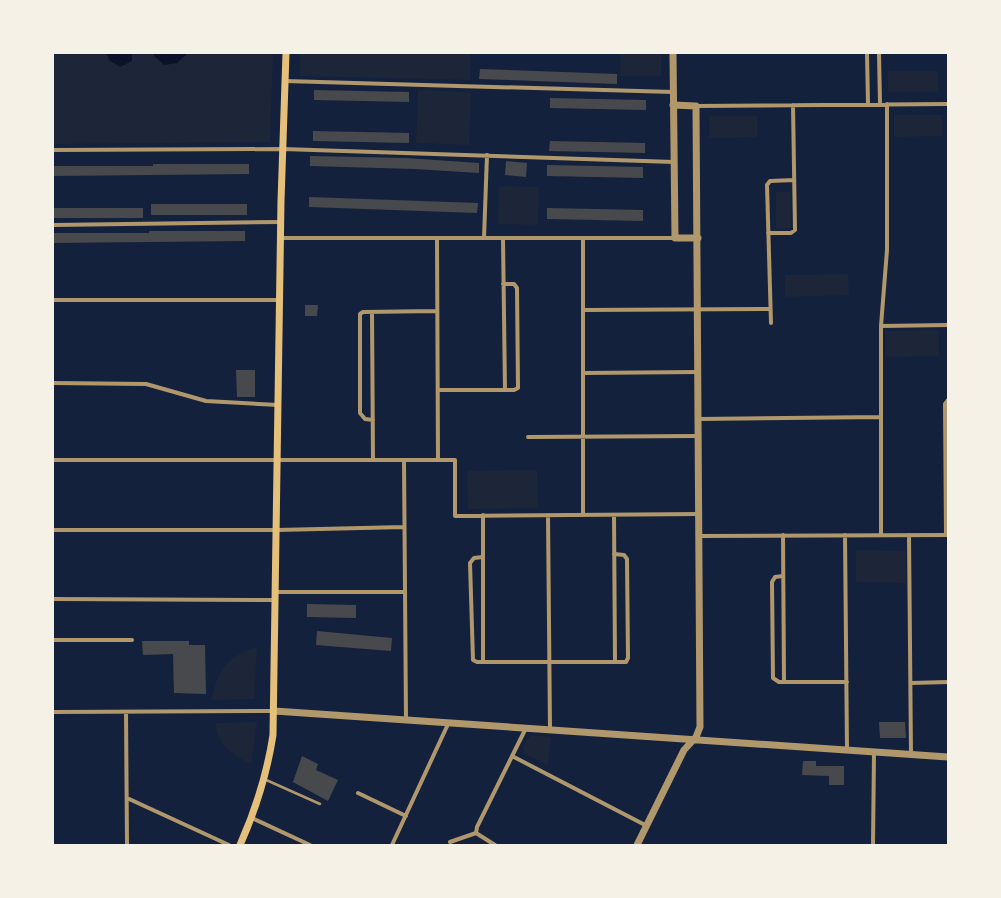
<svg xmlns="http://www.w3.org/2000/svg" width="1001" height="898" viewBox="0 0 1001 898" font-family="Quicksand,sans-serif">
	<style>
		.green { fill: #1d2539 }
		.water { fill: #0b132b }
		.building { fill: #48494c }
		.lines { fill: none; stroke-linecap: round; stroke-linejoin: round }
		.service { stroke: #b1986c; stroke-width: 2.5 }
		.minor { stroke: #b1986c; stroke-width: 4 }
		.tertiary { stroke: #b1986c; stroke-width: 7 }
		.secondary { stroke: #e5c07b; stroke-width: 7 }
	</style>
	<rect width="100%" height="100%" fill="#14213d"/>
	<path class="green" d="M53 53H273L270 142 53 144Z
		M300 53H470V80L300 76Z
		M621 53H661V76H620Z
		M888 71H938V92H888Z
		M418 90 471 92 469 145 416 143Z
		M894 115H942V136L894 137Z
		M709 116H757V137L709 138Z
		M499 186 539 187 538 225 498 224Z
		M776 192H790L791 228 776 229Z
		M848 274 849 295 785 297V275Z
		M939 330V356L885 357V331Z
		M537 470 538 508 468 509 467 471Z
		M856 550 906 551V583L856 582Z
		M257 647 254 699 211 700C219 669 226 657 257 647Z
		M257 722 251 764C235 756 215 744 216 723Z
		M531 735 551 737 548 765 524 753 523 746Z"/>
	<path class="water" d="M106 53H132V61L120 67 110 61Z
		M154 53H188L177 63 164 65 154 56Z"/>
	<path class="building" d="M480 69 617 74V84L479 79Z
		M314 90 409 92V102L314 100Z
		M550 98 646 100V110L550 108Z
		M313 131 409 133V143L313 141Z
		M550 141 645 143V153L549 151Z
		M310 156 406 158 479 163V173L415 169 310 166Z
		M506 161 527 163 526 177 505 175Z
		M153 164H249V174L53 176V166H153Z
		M547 165 643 167V178L547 176Z
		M309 197 478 203 477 213 309 207Z
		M151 204H247V215H151Z
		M53 208H143V218H53Z
		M547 208 643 210V221L547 219Z
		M149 231H245V241L53 243V233H149Z
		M305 305H318L317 316H305Z
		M236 370H255V397H237Z
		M307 604 356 605V618L307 617Z
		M317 631 392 638 391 651 316 645Z
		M142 641H189V645H205L206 694 174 693 173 654 143 655Z
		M879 722H905L906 738H880Z
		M302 756 318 764 316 770 338 780 328 801 293 782Z
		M803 761H816V766H844V785H829V776L802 775Z"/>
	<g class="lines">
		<path class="service" d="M264 779 320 804"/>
		<path class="minor" d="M867 53 868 104
			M879 53 880 104
			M285 81 673 92
			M696 106 948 104
			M53 150 283 149 674 162
			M53 225 281 222
			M768 233H791L795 230 793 105
			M281 238H675
			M437 238 438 460
			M484 238 487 155
			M503 238 505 390
			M583 238V515
			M53 300H280
			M583 310 770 309
			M372 312 373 460
			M771 323 767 185 770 181 794 180
			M881 326 948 325
			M583 373 698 372
			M53 383 146 384 206 401 278 405
			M438 390H514L518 388 517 288 514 284H503
			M699 419 881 417
			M373 420 365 419 360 413V314L363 312 437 311
			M528 437 699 436
			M53 460H455V516L699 514
			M404 460 406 719
			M483 515V662
			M548 515 550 730
			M614 515 615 662
			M53 530H277L404 527
			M783 535 784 682
			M845 535 847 750
			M881 535V326L887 250V104
			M909 535 911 755
			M946 535 945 404 948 400
			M699 536 948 535
			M483 557 474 558 470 563 473 660 477 662H626L628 658 627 559 624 555 614 554
			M783 576 775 577 772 582 773 678 779 682H847
			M276 592H405
			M53 599 276 600
			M53 640H132
			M911 683 948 682
			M53 712 274 711
			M126 712 127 845
			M512 756 647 826
			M358 793 406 816
			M127 798 229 845
			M252 818 310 845
			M476 833 477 827 526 728
			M476 833 495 845
			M450 842 476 833
			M392 845 449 722
			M873 845 874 752"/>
		<path class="tertiary" d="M673 53 675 238H698
			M274 711 948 757
			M637 845 684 750 696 737 700 727 696 106 673 105"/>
		<path class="secondary" d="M240 845C256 809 267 774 273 735L281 201 286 53"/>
	</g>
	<rect width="1001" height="898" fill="none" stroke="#f6f1e7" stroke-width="108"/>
</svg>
